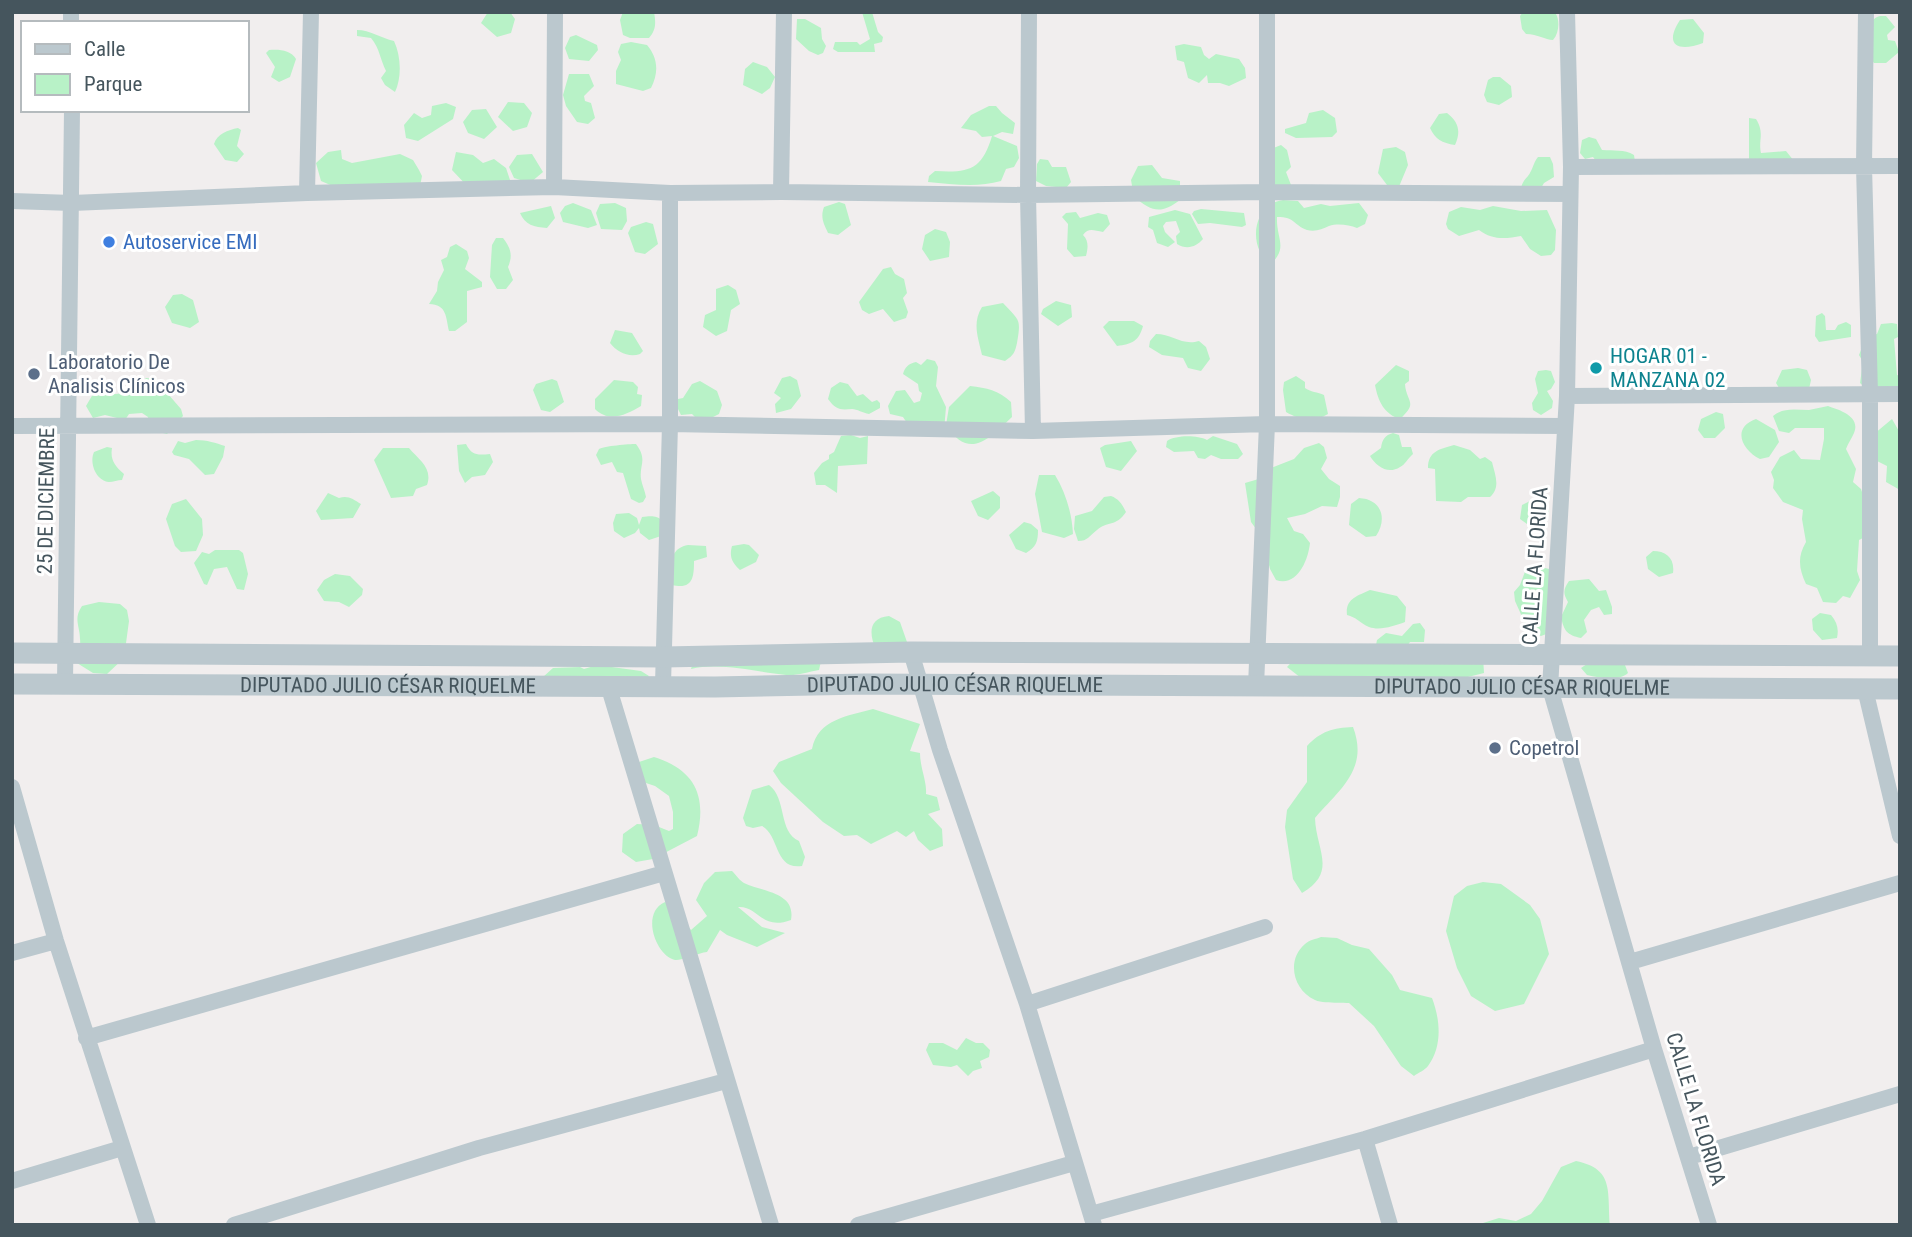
<svg xmlns="http://www.w3.org/2000/svg" width="1912" height="1237" viewBox="0 0 1912 1237" font-family="'Roboto Condensed',sans-serif">
	<style>
		.green { fill: #b8f2c7 }
		.lines { fill: none; stroke-linecap: round; stroke-linejoin: round }
		.minor { stroke: #bbc8ce; stroke-width: 16 }
		.tertiary { stroke: #bbc8ce; stroke-width: 21 }
		.shop-dot { fill: #3f7fe0; stroke: #fff; stroke-width: 2.5 }
		.culture-dot { fill: #0f9aa8; stroke: #fff; stroke-width: 2.5 }
		.service-dot { fill: #5c6f8a; stroke: #fff; stroke-width: 2.5 }
		.labels { text-anchor: middle; dominant-baseline: central; stroke-width: 6; stroke-linejoin: round; paint-order: stroke }
		.shop-label { font-size: 21px; fill: #366cbe; stroke: #fff; text-anchor: start }
		.culture-label { font-size: 21px; fill: #0d838f; stroke: #fff; text-anchor: start }
		.service-label { font-size: 21px; fill: #4e5e75; stroke: #fff; text-anchor: start }
		.street-label { font-size: 21px; fill: #45555d; stroke: #fff }
	</style>
	<rect width="100%" height="100%" fill="#f1eeee"/>
	<path class="green" d="M488 12H510L515 19 511 33 497 37 481 23Z
		M623 12H654C656 23 656 30 649 38H630L623 35 620 20Z
		M862 12H872L878 32 883 37 882 42 874 44 875 52H838L833 49 835 42H857L860 45 870 39Z
		M1523 12 1556 14C1560 21 1559 33 1553 40 1545 40 1538 34 1526 34L1522 29 1520 16Z
		M1880 16H1886L1895 27 1887 35 1888 40 1895 41 1899 52 1886 63H1874C1863 48 1848 44 1867 27 1872 22 1873 18 1880 16Z
		M797 19H805L821 28 822 39 826 46 823 53 818 55 809 51 796 39Z
		M1693 19 1704 33 1703 43C1679 52 1663 46 1680 20Z
		M357 30C370 30 381 38 394 41 401 56 402 77 395 92L385 85 381 78 386 71C380 59 380 49 371 38L357 36Z
		M576 35 597 45 598 50 589 61 569 59 565 48 570 37Z
		M631 42 647 45C658 58 659 72 651 88L643 91 616 84V71L621 60 618 52 621 44Z
		M1184 44 1201 47 1204 55 1209 59 1216 54 1239 59 1245 68 1246 78 1229 86 1220 83H1208L1207 75 1199 83 1188 78 1184 62 1177 60 1175 46Z
		M269 50C279 49 291 50 296 59L290 77 279 82 271 77 275 67 266 53Z
		M753 62 767 67 775 77 770 88 762 94 743 85 745 69Z
		M569 74H589L594 86 584 96 585 101 591 103 595 118 588 124 577 122 566 106 563 95Z
		M1493 77H1500L1511 86 1512 97 1499 105 1487 102 1484 95 1488 80Z
		M508 102 524 103 532 113 527 127 513 131 498 117Z
		M446 103 456 107 453 119 418 141 406 138 404 125 414 113 422 118 431 115 432 106Z
		M989 106H996L1002 113 1015 123 1013 134 1002 132 993 136 1017 146 1019 158 1014 167 1006 169 1001 181C977 188 952 184 928 182L929 176 935 171C969 173 982 170 992 136L982 137 976 131 961 128 971 115Z
		M486 109 497 127 484 139 468 133 463 122 472 110Z
		M1323 110 1335 118 1337 132 1332 137 1296 138 1285 133V129L1306 123 1309 113Z
		M1447 113C1459 122 1461 132 1455 145 1442 143 1435 139 1430 128L1439 114Z
		M1749 118 1756 119C1765 134 1758 139 1761 153L1786 151 1794 161 1749 159Z
		M238 128 241 130 237 146 244 154 237 162 225 160 214 144C217 134 228 130 238 128Z
		M1589 137 1596 139 1602 150C1614 151 1624 149 1634 155L1635 162H1597L1593 157 1585 159 1580 153 1582 140Z
		M1281 145 1287 150 1291 167 1286 172 1291 185 1276 187 1273 181 1271 149Z
		M1396 147 1405 152 1408 165 1398 189H1390L1378 173 1383 149Z
		M341 150 342 159 352 163 400 154 413 160 419 170 422 176 420 186 335 187 321 181 316 163 328 152Z
		M456 152 473 155 483 163 494 159 506 168 510 180 508 186 469 188 452 170Z
		M532 154 543 172 530 183 514 178 509 167 517 155Z
		M1538 157H1550L1553 164 1554 177 1544 183 1537 195 1521 188C1523 179 1528 178 1531 171 1534 165 1534 162 1538 157Z
		M1040 159 1048 160 1052 167H1066L1071 182 1066 188 1046 186 1036 181 1037 164Z
		M1152 165 1162 178 1180 181V200C1160 215 1152 211 1134 197L1131 180 1138 166Z
		M1283 200 1298 201 1304 208 1321 204 1330 206 1359 203 1368 215 1365 224 1357 228C1349 225 1338 223 1329 226 1322 229 1316 232 1307 230 1293 225 1296 217 1277 217 1276 239 1289 247 1270 265 1267 261 1262 257 1260 252 1250 231 1259 203 1283 200Z
		M839 202 845 204 851 225 838 235 828 233C824 224 820 218 824 207Z
		M573 203 591 210 597 225 588 228 563 222 560 213 565 206Z
		M615 203 626 208 627 221 622 230 601 229 596 213 600 204Z
		M551 206 555 218 547 228C534 227 525 225 520 213Z
		M1493 206 1521 211 1547 210 1556 230 1555 250 1551 255 1541 256 1530 249 1521 236C1505 239 1492 240 1479 230L1459 236 1448 229 1446 224 1449 212 1461 207 1480 210Z
		M1201 209 1244 213 1246 225 1242 227 1210 223 1198 224 1192 214 1194 211Z
		M1175 210 1190 214 1203 239C1196 247 1187 250 1177 244L1176 236 1180 232 1176 221 1166 222 1163 226 1165 232 1175 242 1168 247 1157 243 1153 230 1148 227 1149 217Z
		M1076 212 1080 218 1098 213 1107 215 1110 224 1103 232C1094 231 1089 227 1083 235 1089 241 1088 248 1086 256L1074 257 1067 249 1068 224 1062 217 1066 213Z
		M646 222 653 224 658 244 645 254 635 252 628 233 631 227Z
		M935 229 946 232 950 242 949 257 930 261 922 249 925 235Z
		M496 238H503C511 248 513 256 508 267L513 280 506 289H497L490 277 492 245Z
		M456 244 467 251 469 258 465 269 482 282V287L467 291V322L455 331H449C446 318 447 304 429 304L437 291 438 282 444 270 441 260 447 257 450 247Z
		M891 267 895 274 904 279 907 293 903 298 908 312 906 318 894 322 883 309 869 314 862 310 859 302 883 269Z
		M728 285 736 290 740 304 731 310 727 331 716 336 703 327 705 315 716 310V289Z
		M182 294 193 300 199 322 190 328 172 323 165 307 173 295Z
		M1056 301 1071 305 1072 317 1058 326 1041 314 1043 309Z
		M1003 303C1020 321 1021 319 1017 343 1015 352 1014 355 1005 361L982 355C978 337 972 323 982 307Z
		M1822 313 1825 316 1826 330H1835L1838 325 1846 322 1851 325V337L1819 342 1815 336 1816 316Z
		M1109 321H1134L1143 326C1139 341 1132 344 1117 346L1103 327Z
		M1892 323 1897 324 1898 337 1894 339 1897 375 1900 376V398L1868 390 1860 383 1863 362 1859 355 1866 337 1877 334 1881 324Z
		M615 330 632 333 643 351 640 354C629 358 617 352 610 343Z
		M1156 334C1172 334 1182 346 1199 341L1206 347 1210 359 1201 371 1188 368 1183 358 1162 355 1149 347 1150 341Z
		M927 359 935 361 938 367 936 386 946 407 944 431 907 423 903 417 890 414 888 406 896 391 905 390 914 403 920 401 922 393 919 391 918 384 903 374C905 367 908 364 916 362L921 365Z
		M1396 365 1409 371V381L1405 384C1406 402 1419 402 1400 419 1384 414 1378 401 1375 385Z
		M1798 368 1807 370 1811 380 1809 389 1781 391 1776 383 1782 370Z
		M1546 370 1551 371 1555 382 1551 389 1547 391 1553 401 1552 408 1541 415 1533 410 1532 403 1538 393 1535 379 1538 371Z
		M790 376 797 380 801 396 791 409 776 413 775 404 781 398 774 393 782 378Z
		M1296 376 1305 382V388C1310 392 1318 392 1324 395L1328 414C1313 423 1300 420 1286 412L1283 390 1284 382Z
		M146 378 155 379 181 409 183 416 167 434 150 430 148 417 142 413 129 414 125 420 105 415 93 418 86 406 93 394C102 391 107 394 116 394 126 394 140 385 146 378Z
		M552 379 557 381 564 402 550 412 541 410 533 390 536 384Z
		M614 380 633 382 638 387 637 394 642 395 641 406C626 415 609 423 595 409V399Z
		M700 381 717 391 722 405 719 414 705 421 695 417 692 414 681 415 675 403 678 399 683 398 692 384Z
		M840 382 848 384 857 396 863 394 872 402 877 400 880 403V408L869 414C863 413 857 409 852 409 840 410 836 410 828 399L831 388Z
		M970 386C987 388 998 390 1011 402L1012 417C989 439 969 461 946 425L949 407Z
		M1828 406C1839 410 1861 416 1854 433 1852 438 1848 443 1846 449L1856 469 1853 482 1861 489 1864 498 1863 538 1859 540 1857 571 1860 580 1850 598 1843 596 1836 603 1823 602 1817 588 1806 584C1799 569 1797 557 1806 542L1802 519 1803 510 1783 502 1773 488 1774 480 1771 472 1780 457 1794 450 1801 459 1820 460 1824 439V428H1795L1789 433 1779 431 1773 416C1784 407 1796 410 1809 410 1815 409 1822 407 1828 406Z
		M1716 412 1723 414 1725 428 1715 438H1704L1698 430 1701 419Z
		M1756 419 1775 430 1779 442 1769 457 1760 459C1742 450 1731 428 1756 419Z
		M1892 419 1900 433V490L1886 482 1887 466 1867 456 1874 434Z
		M1393 433 1399 435 1402 447H1411L1413 454C1408 458 1405 465 1400 467 1388 475 1376 466 1370 456L1381 448C1382 440 1385 435 1393 433Z
		M851 435 860 438 868 436 867 464 838 466 837 493 825 485H816L814 473 822 463 829 459V455L834 452 841 436Z
		M1213 436 1237 444 1243 454 1238 459H1221L1211 455 1205 459 1198 458 1194 451 1174 452 1166 447 1167 441C1176 435 1197 435 1207 440Z
		M196 440C207 440 216 443 225 446L223 457 214 474 205 475 189 459 174 455 172 452 178 441 185 443Z
		M1131 441 1137 451 1121 471 1106 467 1100 448 1105 445Z
		M1319 443 1324 447 1327 458 1321 469 1329 479 1340 486V497L1337 507 1322 506 1305 514 1287 518 1294 531 1303 534 1310 543C1308 561 1297 587 1276 580L1270 569 1262 537 1251 522 1245 483 1262 478 1271 468 1294 459 1304 448Z
		M466 444C472 456 478 455 490 454L493 462 485 475 472 477 465 483 459 471 457 445Z
		M636 444C648 460 639 465 641 479 642 485 645 491 646 497L643 502 639 503 631 499 623 473 617 472 612 462 601 465 596 455 599 449C604 446 629 444 636 444Z
		M1454 445 1470 450 1480 459 1485 457 1492 462C1495 475 1501 487 1490 497H1468L1461 502 1436 501 1435 469 1428 468C1428 451 1440 449 1454 445Z
		M107 447 112 448C110 460 115 466 124 474L122 480C118 480 113 482 109 482 96 481 89 463 94 452Z
		M383 448H409C419 460 433 468 427 485L416 489 413 496 391 498 374 460Z
		M1039 475H1055C1066 493 1072 514 1073 534L1064 538 1042 532 1035 494Z
		M993 491 1000 497V508L988 520 978 516 971 501Z
		M328 493 339 498C348 495 353 499 361 504L353 518 321 520 316 511Z
		M1111 496C1119 499 1122 504 1126 512 1116 527 1107 521 1097 530 1089 536 1088 541 1078 541L1074 529 1075 516 1092 511 1104 497Z
		M1359 498C1381 499 1388 518 1376 536L1366 537 1349 525 1351 504Z
		M186 499 202 519 203 535 196 551 181 552 175 546 166 519 172 504Z
		M1534 499 1545 502 1549 511 1543 521 1527 524 1520 519 1522 505Z
		M629 513 637 518 639 525 642 517C651 516 656 515 663 521L661 536 649 540 640 533 639 528 635 533 624 538 614 531 613 523 616 514Z
		M1024 522 1031 524 1038 530C1038 542 1036 547 1026 553L1016 549 1009 535Z
		M744 544 749 545 759 555 756 562 740 570C732 562 729 557 732 546Z
		M688 545 706 546 707 557 694 561C694 577 693 590 672 585 672 567 667 549 688 545Z
		M215 550H239L243 553 248 574 244 590 237 589 227 567 214 569 207 585 204 584 194 563 202 552 209 554Z
		M1653 551C1666 551 1675 558 1673 573L1659 577 1648 569 1646 557Z
		M1534 565 1549 569V633L1541 636 1528 630 1515 601 1514 592 1520 585 1526 569Z
		M335 574 350 576 363 589 362 595 349 607 339 602 324 601 317 590 324 580Z
		M1589 579 1599 591 1606 590 1612 607V614L1604 615 1599 607 1591 610 1584 620 1587 632 1581 638C1567 635 1564 631 1561 617L1568 602C1563 593 1563 590 1569 581Z
		M1370 590 1397 596 1406 607 1405 622C1394 626 1380 631 1369 627 1360 623 1356 617 1347 615 1345 599 1357 596 1370 590Z
		M99 602 120 604 127 610 129 621 124 658 107 674 93 673 77 663C78 655 81 646 80 639 80 626 73 619 82 606Z
		M1820 613 1831 615C1837 622 1839 629 1837 638L1822 640 1813 630 1812 619Z
		M889 616 900 622 907 642 876 650C869 634 868 618 889 616Z
		M1420 623 1425 630 1424 642H1410L1405 649 1376 645 1377 640 1386 633 1402 636 1413 624Z
		M1299 654 1483 656 1484 673 1468 677 1301 678 1287 667Z
		M821 661 819 670C807 672 797 676 786 675 756 672 720 662 691 669L693 662Z
		M1590 662 1621 663 1625 665 1628 673C1618 682 1600 678 1587 675L1581 668Z
		M597 665 641 671 649 676 641 689 543 677 553 668 580 667 584 669Z
		M873 709 920 724 910 751 920 753C920 768 927 781 926 794L937 797 940 810 928 814 942 829 943 846 930 851 918 840 914 831 906 837 897 831 871 844 857 835 844 836 823 822 781 783 773 771 779 762 812 749C818 719 848 716 873 709Z
		M1353 727C1369 769 1340 789 1315 818 1316 850 1338 872 1302 893L1293 879 1285 827 1287 810 1307 782V746C1321 731 1333 728 1353 727Z
		M654 757C695 770 707 796 697 836L653 859 636 862 622 852 623 834 637 824 654 825 669 831 673 829V812L669 796 655 786 640 781 639 762Z
		M769 785C787 798 778 832 799 841L805 857 802 866C774 870 780 836 762 826L753 828 746 826 743 818 752 790Z
		M732 871C736 875 740 881 744 883 763 892 796 892 791 920 761 931 759 906 738 907L762 927 785 933 757 947 727 935 720 930 707 952C698 953 680 961 675 960 656 956 640 913 665 902L672 907 691 930 707 916 696 900 704 883 715 872Z
		M1483 882 1501 884 1530 905 1540 919 1549 954 1524 1004 1495 1011 1471 996 1457 968 1446 931 1454 896 1467 886Z
		M1321 937 1337 938 1352 945 1369 949 1392 975 1400 990 1432 998C1440 1019 1443 1046 1428 1066 1425 1070 1418 1073 1414 1076L1401 1066 1374 1026 1349 1003C1339 1002 1324 1004 1315 1000 1293 990 1286 960 1305 944 1309 940 1316 939 1321 937Z
		M966 1038 976 1043H983L990 1050 989 1057 980 1061 982 1068 973 1071 968 1076 957 1065 951 1067 933 1065 926 1050 929 1043H943L957 1050Z
		M1576 1161C1615 1169 1607 1192 1610 1225H1483V1223L1499 1218 1516 1221 1531 1214 1542 1201 1561 1167Z"/>
	<g class="lines">
		<path class="minor" d="M71 12V23
			M1029 12 1028 195 1033 431
			M1567 12 1571 167 1567 396 1550 688 1654 1049 1709 1225
			M1866 12 1864 166 1870 394V656
			M1571 167 1900 166
			M554 187 555 12
			M781 192 784 12
			M307 193 311 12
			M12 201 72 203 307 193 554 187 670 193 781 192 1028 195 1266 192 1570 194
			M1567 396 1900 394
			M12 426 670 424 1033 431 1267 424 1565 426
			M911 652 940 750 1027 1004 1094 1225
			M65 683 72 110
			M608 685 771 1225
			M663 685 670 424V193
			M1256 686 1267 424V12
			M1865 689 1900 836
			M12 787 56 941 148 1225
			M12 953 56 941
			M1630 962 1900 883
			M1027 1004 1265 927
			M86 1038 664 873
			M1365 1139 1390 1225
			M1689 1157 1900 1094
			M12 1181 122 1148
			M1091 1214 1365 1139 1654 1049
			M234 1225 479 1148 726 1081
			M858 1225 1074 1163"/>
		<g class="tertiary">
			<path d="M12 653 664 657 911 652 1900 656"/>
			<path id="s1" d="M12 684 715 687 865 684 1900 689"/>
		</g>
	</g>
	<circle class="shop-dot" cx="109" cy="242" r="7"/>
	<circle class="culture-dot" cx="1596" cy="368" r="7"/>
	<g class="service-dot">
		<circle cx="34" cy="374" r="7"/>
		<circle cx="1495" cy="748" r="7"/>
	</g>
	<g class="labels">
		<g class="shop-label">
			<text x="123" y="242">Autoservice EMI</text>
		</g>
		<g class="culture-label">
			<text x="1610" y="356">HOGAR 01 -<tspan x="1610" dy="24">MANZANA 02</tspan></text>
		</g>
		<g class="service-label">
			<text x="48" y="362">Laboratorio De<tspan x="48" dy="24">Analisis Clínicos</tspan></text>
			<text x="1509" y="748">Copetrol</text>
		</g>
		<g class="street-label">
			<text transform="translate(46 501) rotate(-89)">25 DE DICIEMBRE</text>
			<text transform="translate(1535 566) rotate(-86)">CALLE LA FLORIDA</text>
			<text stroke="none"><textPath href="#s1" startOffset="376">DIPUTADO JULIO CÉSAR RIQUELME</textPath></text>
			<text stroke="none"><textPath href="#s1" startOffset="943">DIPUTADO JULIO CÉSAR RIQUELME</textPath></text>
			<text stroke="none"><textPath href="#s1" startOffset="1510">DIPUTADO JULIO CÉSAR RIQUELME</textPath></text>
			<text transform="translate(1696 1109) rotate(73)">CALLE LA FLORIDA</text>
		</g>
	</g>
	<rect width="1912" height="1237" fill="none" stroke="#45555d" stroke-width="28"/>
	<rect x="21" y="21" width="228" height="91" fill="#ffffff" stroke="#b5bbbe" stroke-width="2"/>
	<rect x="35" y="44" width="35" height="10" fill="#bbc8ce" stroke="#b5bbbe" stroke-width="2"/>
	<text x="84" y="56" font-size="21" fill="#45555d">Calle</text>
	<rect x="35" y="74" width="35" height="21" fill="#b8f2c7" stroke="#b5bbbe" stroke-width="2"/>
	<text x="84" y="91" font-size="21" fill="#45555d">Parque</text>
</svg>
